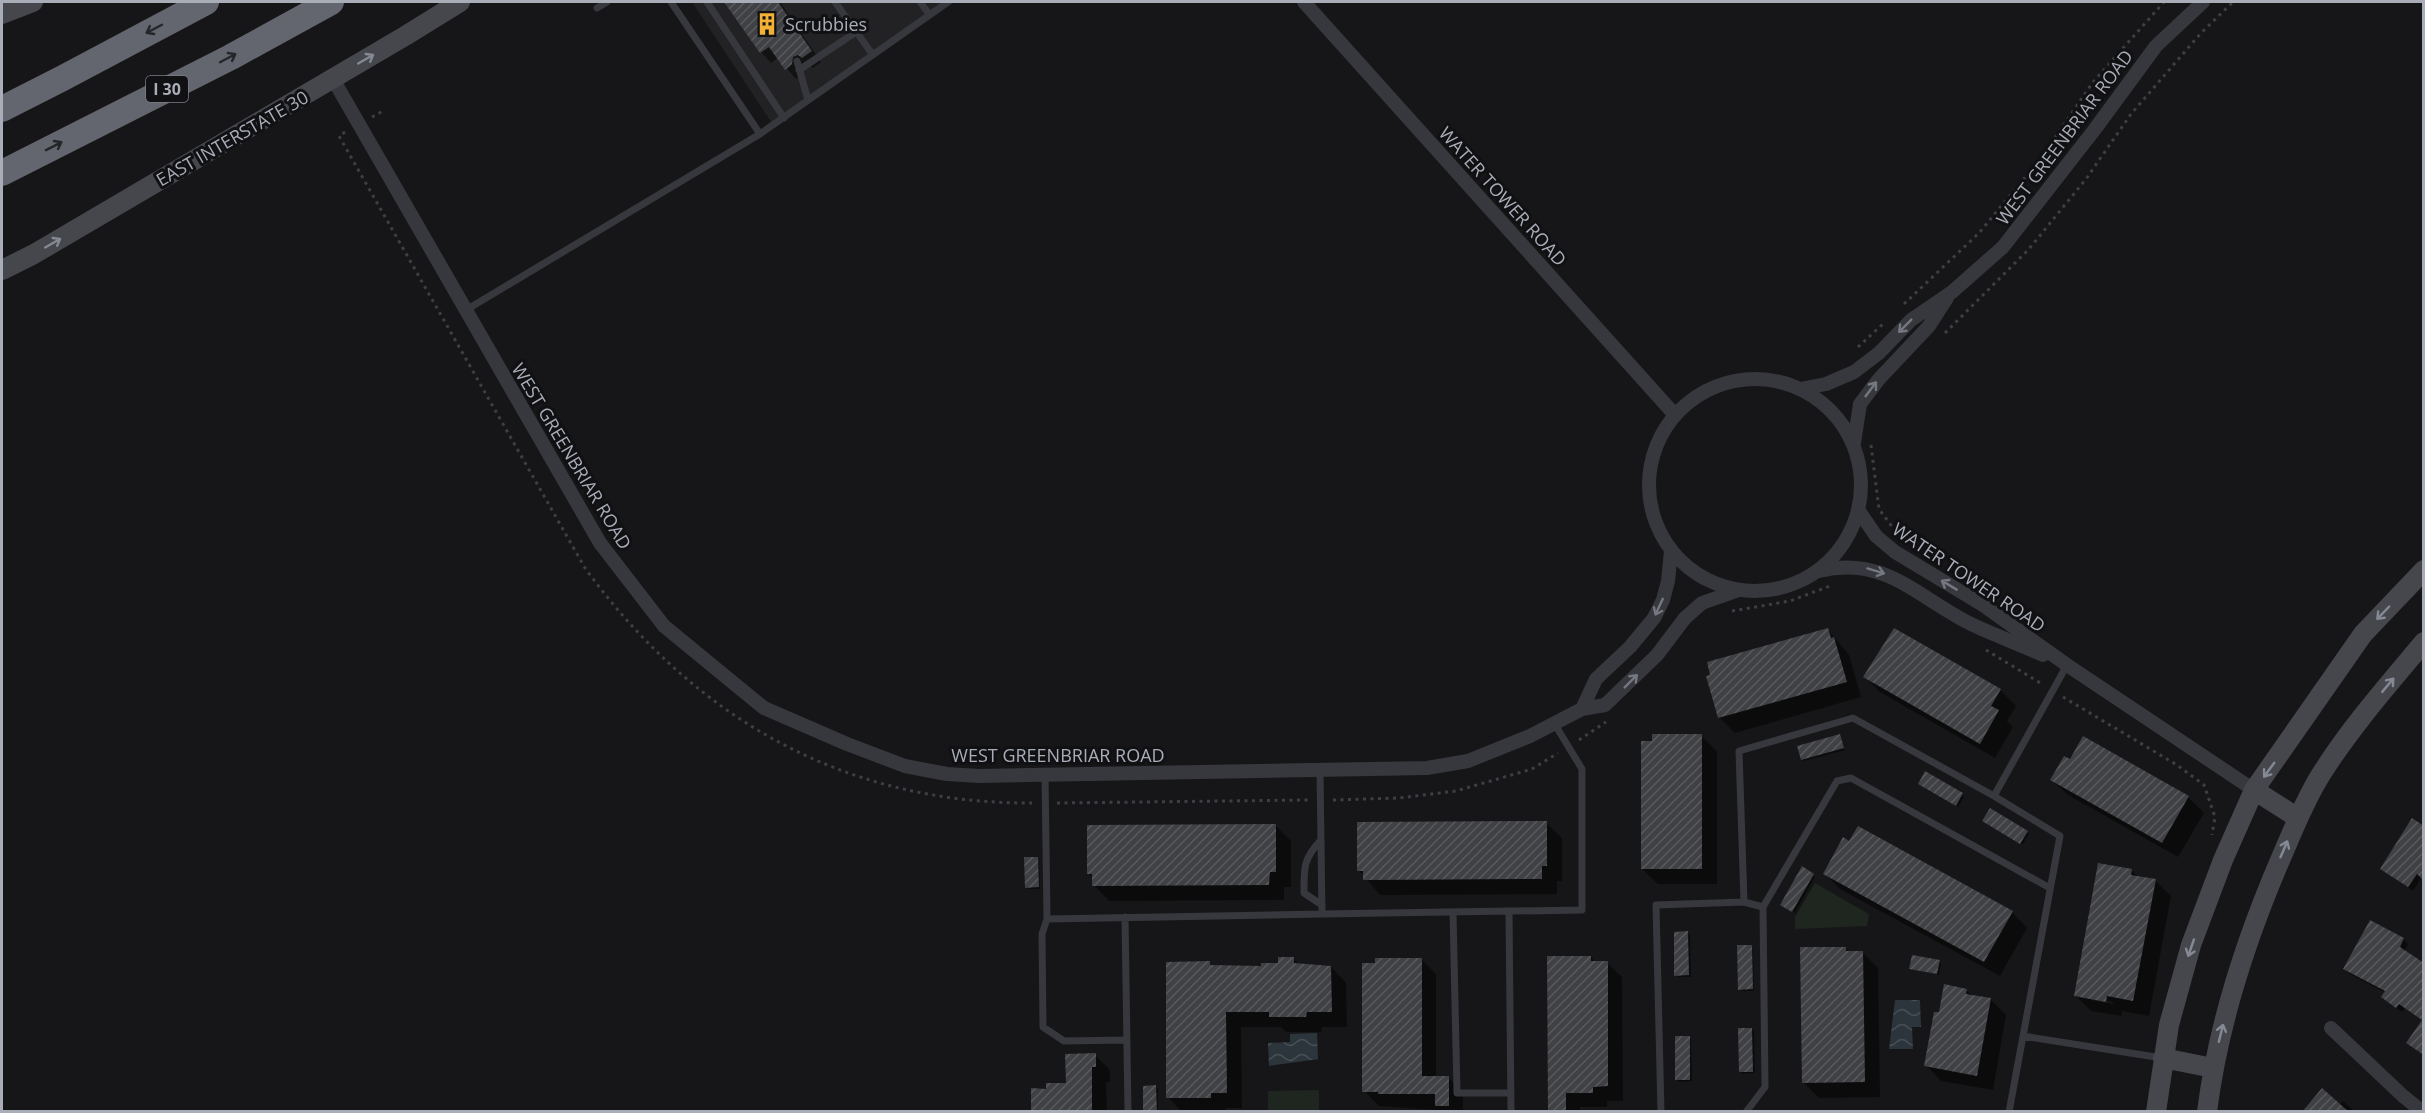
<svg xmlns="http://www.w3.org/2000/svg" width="2425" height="1113" viewBox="0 0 2425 1113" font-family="'Open Sans',sans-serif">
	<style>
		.built { fill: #222225 }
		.park { fill: #1e261f }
		.water { fill: url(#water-waves) }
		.shadow { fill: #0007; fill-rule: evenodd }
		.building { fill: url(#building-hatch) }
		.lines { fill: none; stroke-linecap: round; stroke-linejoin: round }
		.path { stroke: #3d3f44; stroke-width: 3; stroke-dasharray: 3 4.5; stroke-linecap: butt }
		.lane { stroke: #37383d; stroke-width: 7 }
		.street { stroke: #37383d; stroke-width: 14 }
		.secondary { stroke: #45474d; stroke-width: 20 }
		.highway { stroke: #63666e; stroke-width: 26 }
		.oneway { stroke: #26262a }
		.oneway2 { stroke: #858993 }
		.oneway3 { stroke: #757881 }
		.labels { text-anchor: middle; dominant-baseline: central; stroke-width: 6; stroke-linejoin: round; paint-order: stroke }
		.shield { fill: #111113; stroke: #7b7e86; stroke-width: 1.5 }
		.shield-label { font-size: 16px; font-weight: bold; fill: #a8adb8 }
		.poi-label { font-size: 18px; fill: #a8adb8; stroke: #111113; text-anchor: start }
		.street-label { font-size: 18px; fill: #a8adb8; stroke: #111113 }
	</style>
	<defs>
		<pattern id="water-waves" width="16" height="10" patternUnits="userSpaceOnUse" patternTransform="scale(1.5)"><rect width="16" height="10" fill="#2c353c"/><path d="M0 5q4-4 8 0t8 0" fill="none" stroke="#485056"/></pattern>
		<pattern id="building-hatch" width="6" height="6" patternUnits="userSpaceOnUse" patternTransform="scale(1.5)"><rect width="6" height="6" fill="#404145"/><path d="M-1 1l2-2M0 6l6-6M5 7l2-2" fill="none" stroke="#595a5e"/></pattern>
	</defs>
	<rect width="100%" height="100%" fill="#161618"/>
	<path class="built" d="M692 2H955L775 128Z"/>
	<path class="park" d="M1815 883 1869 914 1867 926 1795 929V917Z
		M1319 1090V1111H1268V1091Z"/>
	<path class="water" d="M1895 1000H1920L1921 1027H1912L1913 1049H1889Z
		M1317 1033 1318 1059 1269 1066 1268 1043 1290 1042V1034Z"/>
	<path class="shadow" d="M726 2H780L821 62 813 68 809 65 803 67 802 75 796 79 778 58 771 63 761 52Z
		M1828 630 1849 655 1861 697 1735 733 1719 717Z
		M1865 677 2000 690 2016 706 2007 721 2013 727 1995 758 1880 692Z
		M1701 736 1717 751V884H1658L1642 869Z
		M1839 736 1845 750 1804 761 1802 759Z
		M2084 738 2188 797 2204 813 2178 857 2068 795 2052 780 2070 761Z
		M1925 773 1964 797 1958 807 1922 786Z
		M1546 823 1562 838V881H1557V894L1380 895 1359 870Z
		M1986 823 2027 832 2029 834 2023 844Z
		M1275 825 1291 841V887H1284V900L1109 901 1094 885V879L1089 874Z
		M2424 827 2422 877 2413 891 2382 869Z
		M1037 859 1039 861 1040 889H1028L1026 887Z
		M1802 869 1815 877 1795 913 1784 907Z
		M2131 870 2139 878 2156 881 2171 896 2149 1016 2122 1011 2121 1016 2091 1011 2075 995ZM2091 997 2113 1002V1004L2091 1000Z
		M1825 873 2012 912 2027 928 2000 976 1840 889Z
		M1688 933 1690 935 1691 977H1678L1676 975Z
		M2403 939 2408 944 2404 952 2405 1008 2402 1012 2388 1002 2386 993 2350 974 2345 969Z
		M1751 947 1753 949 1754 991H1742L1740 989Z
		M1846 948 1850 953 1862 952 1878 968 1880 1097 1819 1098 1803 1082Z
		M1591 957 1596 963H1607L1622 977 1623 1101H1607V1107H1580V1112H1550Z
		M1293 959 1300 965 1331 967 1346 983 1347 1027H1322L1321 1032H1286L1281 1027H1241L1242 1108H1226V1112H1182L1168 1097 1209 963 1213 967H1262L1280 965Z
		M1421 959 1436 974V1077H1448L1463 1092V1112L1379 1106 1364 1091Z
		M1939 961 1941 963 1939 975 1911 968Z
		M1966 990 1973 996 1991 1000 2006 1015 1993 1090 1941 1081 1926 1065 1940 1014Z
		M1752 1029 1754 1031 1755 1073 1742 1074 1740 1072Z
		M1689 1037 1691 1040 1692 1081 1679 1082 1677 1080Z
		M1095 1055 1110 1070V1082H1106L1107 1112H1033L1048 1090 1067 1085Z
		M1156 1087 1158 1089V1112H1145Z
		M2343 1101 2355 1112H2304L2339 1105Z"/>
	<path class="building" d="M724 2H778L812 51 802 58 798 55 793 57 792 64 785 70 769 47 760 53Z
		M1828 628 1831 638 1834 637 1847 682 1718 718 1706 676 1710 675 1707 662Z
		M1894 628 2001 689 1991 706 1999 710 1980 744 1863 677Z
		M1652 734H1702V869H1641V741H1652Z
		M1840 734 1844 748 1801 760 1797 746Z
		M2083 736 2189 796 2162 843 2050 780 2064 756 2070 759Z
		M1925 771 1963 793 1956 806 1918 784Z
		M1990 808 2028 831 2020 844 1982 821Z
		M2412 818 2424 826V881L2417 874 2408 887 2380 869Z
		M1547 821V866H1542V879L1363 880V871H1357V822Z
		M1276 824V872H1270L1269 885 1092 886V874H1087V825Z
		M1858 826 2013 911 1984 962 1823 874 1843 837 1849 841Z
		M1024 857H1038L1039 887 1025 888Z
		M2098 863 2132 869 2131 875 2156 879 2133 1001 2107 996 2106 1002 2074 996Z
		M1802 866 1814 874 1792 912 1780 905Z
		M2370 920 2404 938 2400 947 2424 963V1055L2406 1043 2422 1020 2399 1004 2396 1008 2381 997 2385 991 2343 969Z
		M1688 931 1689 975 1674 976V932Z
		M1737 945H1752L1753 989 1738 990Z
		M1800 947H1846V951H1863L1865 1082 1802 1083Z
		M1912 955 1940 960 1937 974 1909 969Z
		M1547 956H1591V961H1608V1086L1593 1087V1093H1566V1112H1548Z
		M1278 957H1294V963L1331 966 1332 1012H1307L1306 1017H1269V1012H1226L1227 1093H1211V1098H1166V962L1210 961V965L1261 966V963H1278Z
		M1375 958H1422V1076H1449V1106H1435V1094H1378V1092H1362V963H1375Z
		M1944 984 1967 989 1966 994 1991 998 1977 1076 1924 1066 1934 1012H1939Z
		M1738 1028H1752L1753 1072H1739Z
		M1675 1036H1690V1080H1675Z
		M1096 1053V1067H1092V1112H1031V1088L1046 1089V1083H1066L1065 1054Z
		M1156 1085 1157 1112H1143V1086Z
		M2322 1088 2349 1112H2302Z"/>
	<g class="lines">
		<path class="path" d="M372 117 383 111
			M345 132 339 136 585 568C694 718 844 804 1032 803
			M1904 304 1979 233 2041 158 2093 82 2164 2
			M1945 333 2029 249 2086 179 2131 114 2201 33 2233 2
			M1858 347 1884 323
			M1871 445 1879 509 1893 528
			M1732 611 1790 601 1830 586
			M1986 650 2042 684
			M2063 697 2177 765 2204 785 2215 817 2212 835
			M1579 740 1606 722
			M1333 800 1399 798 1456 791 1532 769 1558 753
			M1057 803 1308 800"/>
		<path class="lane" d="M671 2 760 134
			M707 2 784 118
			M835 2 873 55
			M920 2 929 14
			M597 8 607 2
			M797 61 808 100
			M799 70 856 32
			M466 310 760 134 948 2
			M1320 771 1322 914 1582 910V769L1554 723
			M1045 775 1047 919 1322 914
			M1994 796 2067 665
			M1321 840C1303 859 1304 868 1304 893L1322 905
			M1744 902 1763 907 1837 781 1851 778 2050 888
			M1509 911 1511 1112
			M1453 912 1457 1093H1511
			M1125 917 1128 1112
			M1047 919 1042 934 1043 1027 1064 1041 1126 1040
			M2023 1036 2162 1058
			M1661 1112 1656 905 1744 902 1739 751 1853 718 1994 796 2060 836 2009 1112
			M1746 1112 1765 1087 1763 907"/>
		<path class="street" d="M1304 2 1675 415
			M333 79 600 543 664 626 764 708 847 744 905 766 947 774 979 776 1427 768 1468 761 1530 736 1582 709 1605 705 1657 655 1685 618 1702 603 1739 590
			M1649 485a106 106 0 1 1 212 0a106 106 0 1 1-212 0Z
			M1800 389 1826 384 1854 372 1879 353 1911 320 1952 292 2003 247 2095 129 2156 46 2203 2
			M1854 443 1860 404 1879 379 1929 326 1947 298
			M1859 511 1876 536 1895 552 1983 605 2067 665 2254 790
			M1819 571C1885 555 1917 597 1971 624 1994 635 2019 644 2043 655
			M1582 709 1596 679 1630 647 1654 618 1663 600 1668 581 1671 551
			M2331 1028 2403 1096 2423 1112"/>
		<path class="secondary" d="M2 14 33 2
			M2 270 34 254 405 36 460 2
			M2254 790 2298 818
			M2163 1058 2213 1068
			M2156 1112 2169 1025 2191 945 2223 860 2254 790 2363 634 2424 570
			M2207 1112C2218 1024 2246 939 2281 858 2293 830 2304 802 2320 776 2350 728 2388 685 2424 642"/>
		<path class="highway" d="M2 109 63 78 206 2
			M2 173 231 57 331 2"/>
	</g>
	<defs><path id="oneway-shaft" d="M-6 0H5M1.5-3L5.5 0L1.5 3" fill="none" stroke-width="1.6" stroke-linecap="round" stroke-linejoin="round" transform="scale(1.5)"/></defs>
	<g class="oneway">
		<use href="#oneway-shaft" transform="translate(154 29) rotate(152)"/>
		<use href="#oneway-shaft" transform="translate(228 58) rotate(-28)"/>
		<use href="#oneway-shaft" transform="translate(54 146) rotate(-27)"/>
	</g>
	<g class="oneway2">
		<use href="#oneway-shaft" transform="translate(366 59) rotate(-30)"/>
		<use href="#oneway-shaft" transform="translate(53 243) rotate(-30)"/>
		<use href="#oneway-shaft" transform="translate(2383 613) rotate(134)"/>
		<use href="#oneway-shaft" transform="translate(2388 685) rotate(-50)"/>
		<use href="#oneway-shaft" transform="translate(2269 770) rotate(126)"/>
		<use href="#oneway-shaft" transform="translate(2284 849) rotate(-67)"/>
		<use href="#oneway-shaft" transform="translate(2191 948) rotate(109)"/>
		<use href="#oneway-shaft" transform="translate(2221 1033) rotate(-76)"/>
	</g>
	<g class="oneway3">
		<use href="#oneway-shaft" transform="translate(1905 326) rotate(135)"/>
		<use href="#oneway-shaft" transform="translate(1871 389) rotate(-53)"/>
		<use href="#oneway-shaft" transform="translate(1876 571) rotate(17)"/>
		<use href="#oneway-shaft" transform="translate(1949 585) rotate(-149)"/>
		<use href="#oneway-shaft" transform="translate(1659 607) rotate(115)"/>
		<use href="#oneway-shaft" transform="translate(1631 681) rotate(-45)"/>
	</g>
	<defs>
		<g id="building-bare" transform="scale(1.8)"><path d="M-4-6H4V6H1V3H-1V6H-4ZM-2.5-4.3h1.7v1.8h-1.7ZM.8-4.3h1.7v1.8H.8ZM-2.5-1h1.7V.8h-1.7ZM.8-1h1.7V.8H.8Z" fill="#f2b134" stroke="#111113" stroke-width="2.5" paint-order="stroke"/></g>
	</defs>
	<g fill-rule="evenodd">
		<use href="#building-bare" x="767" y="24"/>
	</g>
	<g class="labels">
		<rect class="shield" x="146" y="76" width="42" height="26" rx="4.5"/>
		<g class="shield-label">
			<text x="167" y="89">I 30</text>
		</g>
		<g class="poi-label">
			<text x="785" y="24">Scrubbies</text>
		</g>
		<g class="street-label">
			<text transform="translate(2064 137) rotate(-53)">WEST GREENBRIAR ROAD</text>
			<text transform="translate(232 138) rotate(-30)">EAST INTERSTATE 30</text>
			<text transform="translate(1503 196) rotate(48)">WATER TOWER ROAD</text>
			<text transform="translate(572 456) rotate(59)">WEST GREENBRIAR ROAD</text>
			<text transform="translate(1969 577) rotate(34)">WATER TOWER ROAD</text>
			<text x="1058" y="755">WEST GREENBRIAR ROAD</text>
		</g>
	</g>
	<rect width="2425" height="1113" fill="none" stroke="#a8adb8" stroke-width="6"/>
</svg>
